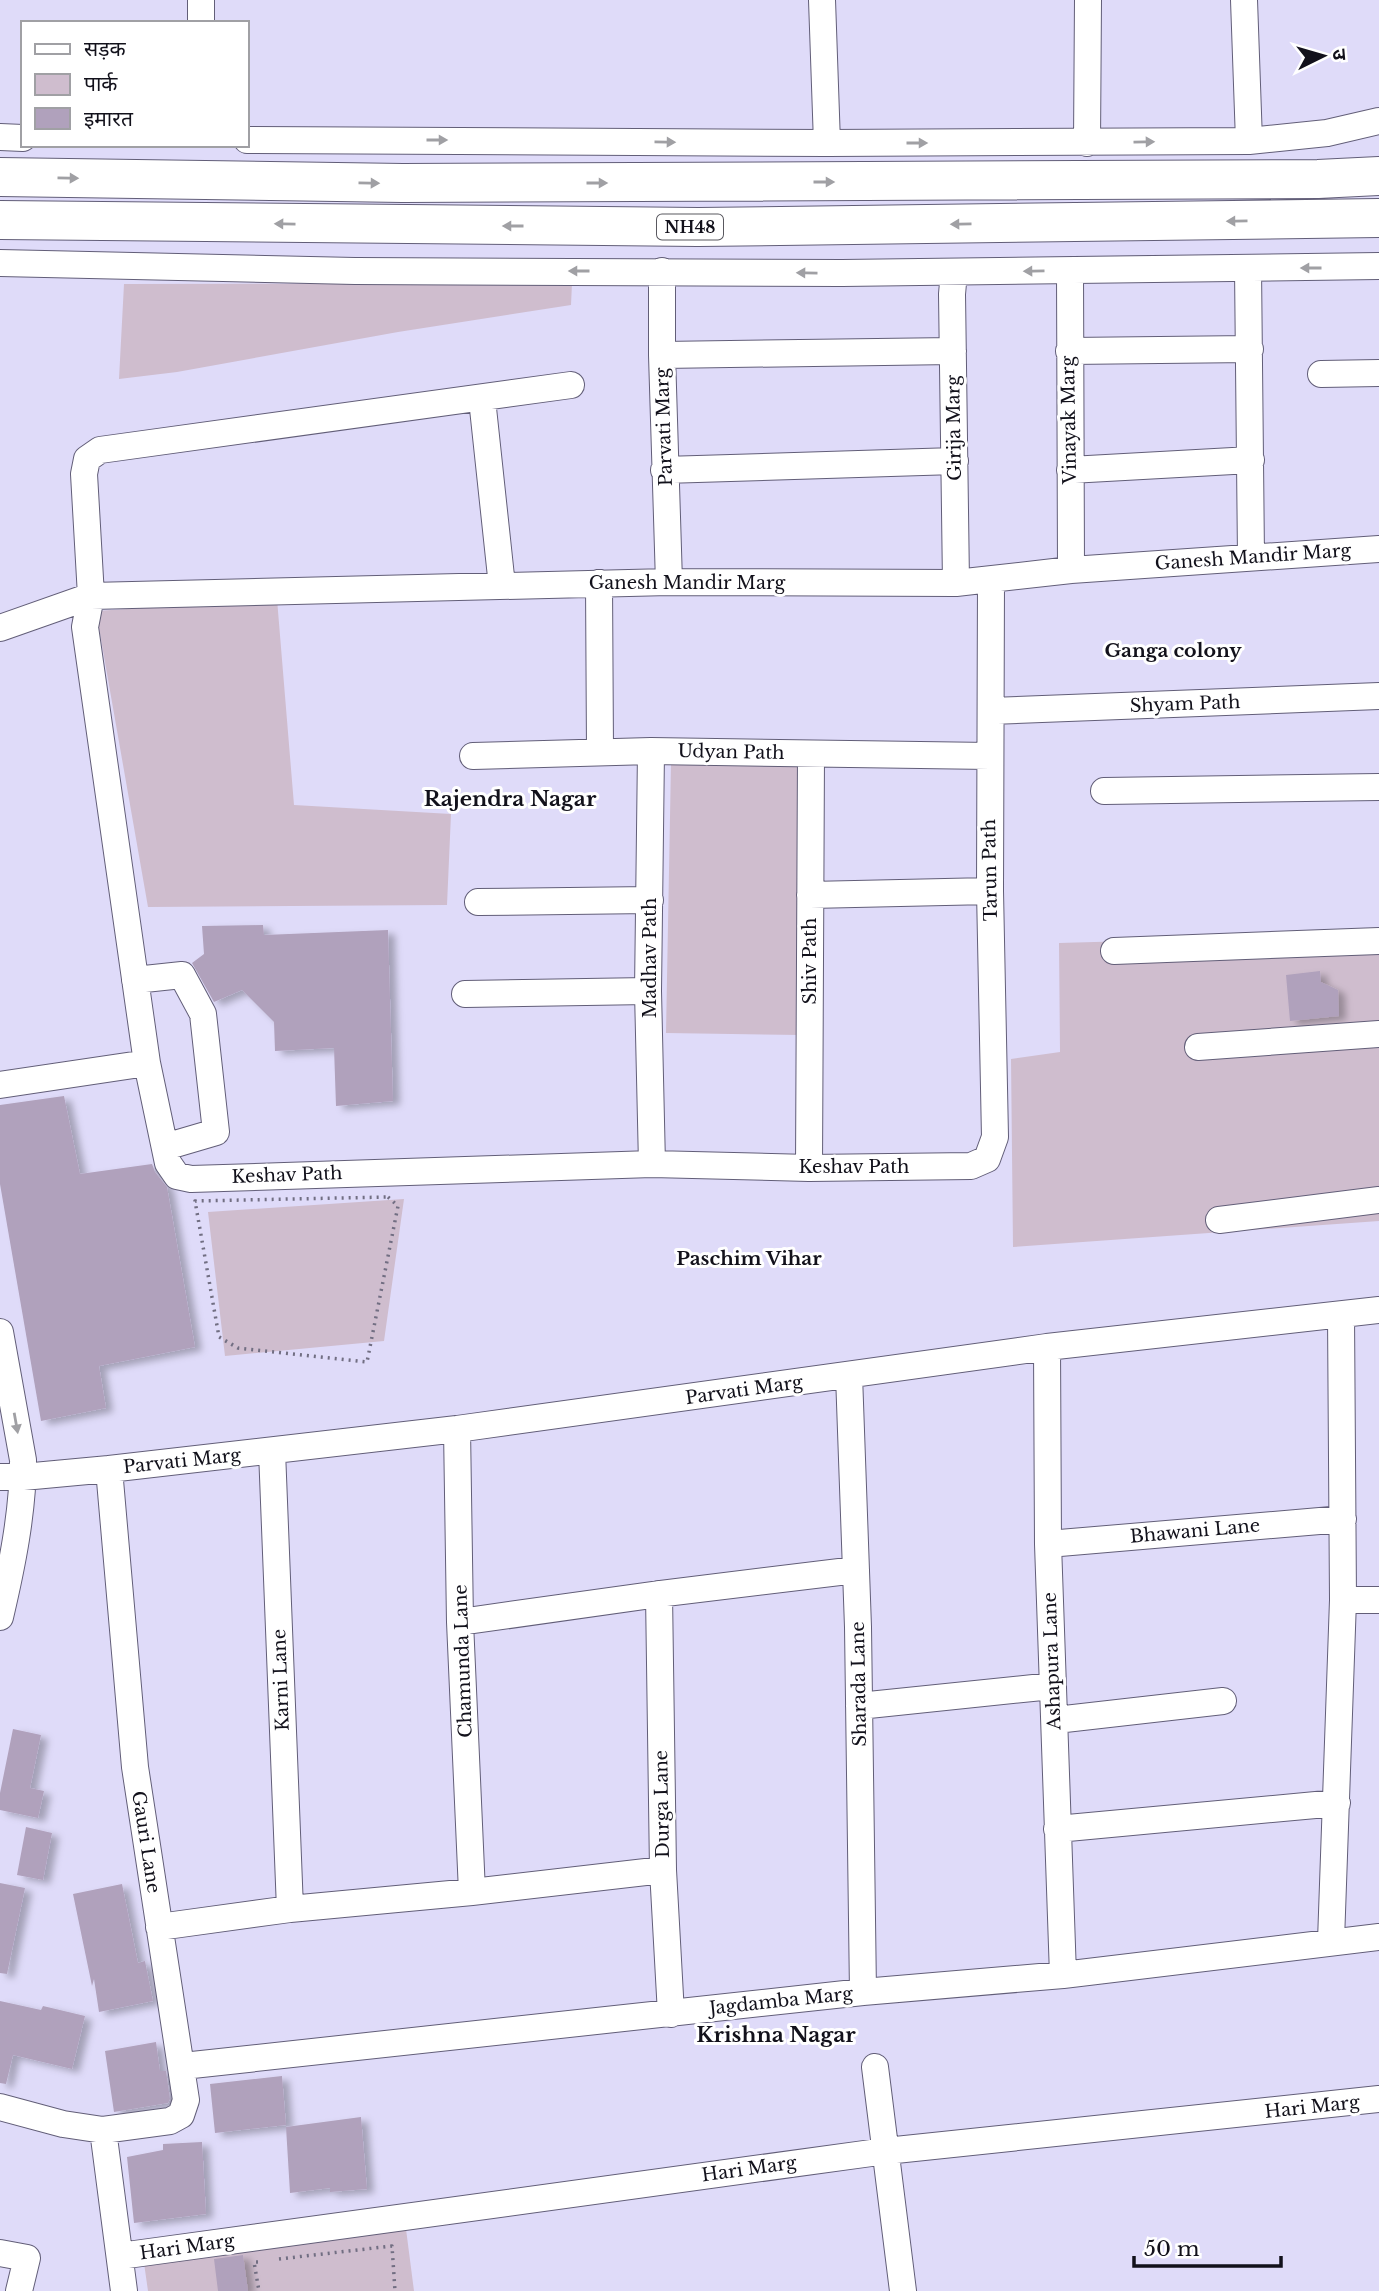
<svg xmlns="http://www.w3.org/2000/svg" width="1379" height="2291" viewBox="0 0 1379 2291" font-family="'Libre Baskerville','Noto Sans Devanagari',serif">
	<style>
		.green { fill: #cfbdce }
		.building { fill: #b0a1bc; filter: url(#shadow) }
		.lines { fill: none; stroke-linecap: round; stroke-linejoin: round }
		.minor-casing { stroke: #625e78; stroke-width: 28 }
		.highway-casing { stroke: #625e78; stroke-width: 40 }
		.path { stroke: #716e82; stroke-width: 3.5; stroke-dasharray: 2 5; stroke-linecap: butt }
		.minor { stroke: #fff; stroke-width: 26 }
		.highway { stroke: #fff; stroke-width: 38 }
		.oneway { fill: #a0a0a4 }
		.labels { text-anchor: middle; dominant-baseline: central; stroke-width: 6; stroke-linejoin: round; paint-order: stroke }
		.shield { fill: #fff; stroke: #59585f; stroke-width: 2 }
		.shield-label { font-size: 16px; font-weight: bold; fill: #12111b }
		.street-label { font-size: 18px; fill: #12111b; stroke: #fff }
		.neighbourhood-label { font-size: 19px; font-weight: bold; fill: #12111b; stroke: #fff }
		.quarter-label { font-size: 21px; font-weight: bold; fill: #12111b; stroke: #fff }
	</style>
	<defs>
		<filter id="shadow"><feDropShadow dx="7" dy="4" stdDeviation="3.5" flood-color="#0004"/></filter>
	</defs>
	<rect width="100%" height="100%" fill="#dfdbf9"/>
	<path class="green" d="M572 283 571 305 398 332 177 372 119 379 124 284Z
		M277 599 294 805 451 814 447 905 148 907 96 611Z
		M671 763 802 766 801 1035 666 1033Z
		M1379 934V1221L1013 1247 1011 1059 1060 1052 1059 943Z
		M404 1199 384 1341 225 1356 208 1212Z
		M406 2229 414 2291H148L144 2263Z"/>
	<path class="building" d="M263 925 264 935 388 930 393 1101 336 1106 334 1048 275 1051 274 1022 242 990 214 1002 192 963 204 954 202 926Z
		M1320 971 1321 982 1338 990 1339 1016 1290 1021 1286 975Z
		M64 1096 80 1174 152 1164 155 1172 167 1187 195 1347 99 1366 106 1408 41 1421 0 1184V1105Z
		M13 1729 41 1735 30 1788 44 1791 38 1818 0 1810V1793Z
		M26 1827 52 1833 43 1880 17 1875Z
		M0 1883 25 1888 7 1974 0 1973Z
		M122 1884 138 1963 145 1961 153 2001 99 2012 94 1979 92 1986 73 1894Z
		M0 2001 41 2010 43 2006 85 2016 72 2069 13 2055 6 2084 0 2083Z
		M156 2042 160 2071H166L170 2099 168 2103 114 2112 105 2051Z
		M282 2076 286 2125 215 2133 210 2084Z
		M361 2117 367 2189 330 2192V2188L290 2193 286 2127Z
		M202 2142 206 2214 134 2223 127 2157 163 2150V2144Z
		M243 2255 248 2291H218L214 2259Z"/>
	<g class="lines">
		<g class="minor-casing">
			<path id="minor" d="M201 0V23
				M822 0 827 143
				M1244 0 1249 141
				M0 137 23 138
				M247 140 827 143 1249 141 1327 133 1379 121
				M1087 143 1088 0
				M0 263 355 271 842 273 1379 266
				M1248 268 1251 557
				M662 271V355L669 582
				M1070 271 1071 570
				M954 272 952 294 956 583
				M1069 351 1250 349
				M662 355 953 351
				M1321 374 1379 373
				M571 385 100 450 87 459 84 474 91 596 85 627 147 1063 168 1163 177 1176 191 1179 652 1164 809 1168 971 1166 987 1159 995 1137 990 891 991 580
				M482 399 502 586
				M664 470 955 461
				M1070 470 1251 460
				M599 583 600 751
				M0 628 91 596 669 582 956 583 1071 570 1379 549
				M991 711 1379 696
				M651 751 648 991 652 1164
				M473 756 651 751 990 756
				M1104 791 1379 787
				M810 895 990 891
				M478 902 650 900
				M1114 951 1379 941
				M135 980 182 975 203 1014 216 1132 165 1147
				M465 994 648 991
				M1198 1047 1379 1034
				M0 1085 147 1063
				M809 1168 811 754
				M1219 1220 1379 1200
				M0 1332 23 1460C23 1512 12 1566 0 1617
				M1047 1347 1048 1544 1063 1975
				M849 1375 858 1627 863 1992
				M457 1429 460 1622 472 1892
				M272 1451 290 1909
				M109 1469 457 1429 1047 1347 1379 1310
				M0 1477H23L109 1469 135 1767 186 2100 181 2115 170 2121 103 2130 63 2124 0 2107
				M1048 1544 1343 1519
				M659 1594 663 1870 671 2014
				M1343 1600H1379
				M460 1622 659 1594 856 1570
				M859 1706 1052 1686
				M1056 1720 1223 1701
				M1057 1829 1337 1803
				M159 1927 290 1909 472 1892 663 1870
				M1331 1941 1343 1600 1341 1315
				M183 2066 863 1992 1063 1975 1379 1937
				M875 2067 903 2291
				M103 2130 124 2291
				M0 2253 27 2258 19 2291
				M120 2256 886 2151 1379 2099"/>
		</g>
		<g class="highway-casing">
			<path id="highway" d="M0 177 403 183 1318 179 1379 176
				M0 220 698 227 1379 218"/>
		</g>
		<path class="path" d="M388 1197 398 1206 367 1362 238 1348 219 1337 195 1201Z
			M279 2259 392 2246 395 2291
			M258 2262H254L259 2291"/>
		<use href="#minor" class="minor"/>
		<use href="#highway" class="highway"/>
	</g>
	<defs><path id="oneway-solid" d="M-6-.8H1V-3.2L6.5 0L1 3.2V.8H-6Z" transform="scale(1.75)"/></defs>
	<g class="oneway">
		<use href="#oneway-solid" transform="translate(437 140)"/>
		<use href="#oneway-solid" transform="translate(665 142) rotate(1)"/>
		<use href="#oneway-solid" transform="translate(1144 142) rotate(-1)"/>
		<use href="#oneway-solid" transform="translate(917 143)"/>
		<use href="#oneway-solid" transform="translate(68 178) rotate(1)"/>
		<use href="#oneway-solid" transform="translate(824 182)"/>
		<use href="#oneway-solid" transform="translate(369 183) rotate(1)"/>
		<use href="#oneway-solid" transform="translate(597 183)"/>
		<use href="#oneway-solid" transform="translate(1237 221) rotate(179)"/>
		<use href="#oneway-solid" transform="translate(285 224) rotate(-179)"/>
		<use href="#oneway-solid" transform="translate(961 224) rotate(179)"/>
		<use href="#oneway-solid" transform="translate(513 226) rotate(-180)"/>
		<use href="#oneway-solid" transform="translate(1311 268) rotate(-180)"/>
		<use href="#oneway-solid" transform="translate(579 271) rotate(-180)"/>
		<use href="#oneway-solid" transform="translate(1034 271) rotate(179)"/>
		<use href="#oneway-solid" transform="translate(807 273) rotate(-179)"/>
		<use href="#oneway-solid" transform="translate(16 1423) rotate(80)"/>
	</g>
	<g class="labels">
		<rect class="shield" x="657" y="214.5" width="66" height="25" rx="5"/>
		<g class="shield-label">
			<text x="690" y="227">NH48</text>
		</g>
		<g class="street-label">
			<text transform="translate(1069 420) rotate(-91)">Vinayak Marg</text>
			<text transform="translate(664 427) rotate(-92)">Parvati Marg</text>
			<text transform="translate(954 428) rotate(-91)">Girija Marg</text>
			<text transform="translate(1253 557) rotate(-4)">Ganesh Mandir Marg</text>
			<text x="687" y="583">Ganesh Mandir Marg</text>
			<text transform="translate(1185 704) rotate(-2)">Shyam Path</text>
			<text transform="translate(731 752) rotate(1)">Udyan Path</text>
			<text transform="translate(990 870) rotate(-91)">Tarun Path</text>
			<text transform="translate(650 958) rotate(-90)">Madhav Path</text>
			<text transform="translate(810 961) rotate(-90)">Shiv Path</text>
			<text x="854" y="1167">Keshav Path</text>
			<text transform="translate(287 1175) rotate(-2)">Keshav Path</text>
			<text transform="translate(744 1390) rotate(-8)">Parvati Marg</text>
			<text transform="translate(182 1461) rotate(-6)">Parvati Marg</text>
			<text transform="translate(1195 1531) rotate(-5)">Bhawani Lane</text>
			<text transform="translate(463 1661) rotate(-92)">Chamunda Lane</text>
			<text transform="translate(1052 1661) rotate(-92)">Ashapura Lane</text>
			<text transform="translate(281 1680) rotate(-92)">Karni Lane</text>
			<text transform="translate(859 1684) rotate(-91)">Sharada Lane</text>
			<text transform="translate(662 1804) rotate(-91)">Durga Lane</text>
			<text transform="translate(146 1842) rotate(81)">Gauri Lane</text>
			<text transform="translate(781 2001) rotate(-6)">Jagdamba Marg</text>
			<text transform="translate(1312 2107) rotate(-6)">Hari Marg</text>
			<text transform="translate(749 2169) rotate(-8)">Hari Marg</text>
			<text transform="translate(187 2247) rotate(-8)">Hari Marg</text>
		</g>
		<g class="neighbourhood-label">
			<text x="1173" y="650">Ganga colony</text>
			<text x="749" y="1258">Paschim Vihar</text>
		</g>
		<g class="quarter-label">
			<text x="510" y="799">Rajendra Nagar</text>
			<text x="776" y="2035">Krishna Nagar</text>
		</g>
	</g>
	<rect x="21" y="21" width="228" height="126" fill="#ffffff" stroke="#a0a0a4" stroke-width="2"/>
	<rect x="35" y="44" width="35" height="10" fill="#ffffff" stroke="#a0a0a4" stroke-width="2"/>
	<text x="84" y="56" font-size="21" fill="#12111b">सड़क</text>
	<rect x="35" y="74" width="35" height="21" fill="#cfbdce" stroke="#a0a0a4" stroke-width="2"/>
	<text x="84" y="91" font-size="21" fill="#12111b">पार्क</text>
	<rect x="35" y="108" width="35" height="21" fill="#b0a1bc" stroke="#a0a0a4" stroke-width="2"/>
	<text x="84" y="126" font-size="21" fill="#12111b">इमारत</text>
	<g transform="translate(1323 56) rotate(85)" stroke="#ffffff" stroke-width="5" paint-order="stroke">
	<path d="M0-5L12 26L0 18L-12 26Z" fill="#12111b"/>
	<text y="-10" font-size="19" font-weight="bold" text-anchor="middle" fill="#12111b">उ</text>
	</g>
	<path d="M1134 2256v10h147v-10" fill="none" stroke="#12111b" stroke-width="3.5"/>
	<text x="1144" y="2256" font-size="21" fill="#12111b" stroke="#ffffff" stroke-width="5" paint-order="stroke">50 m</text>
</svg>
